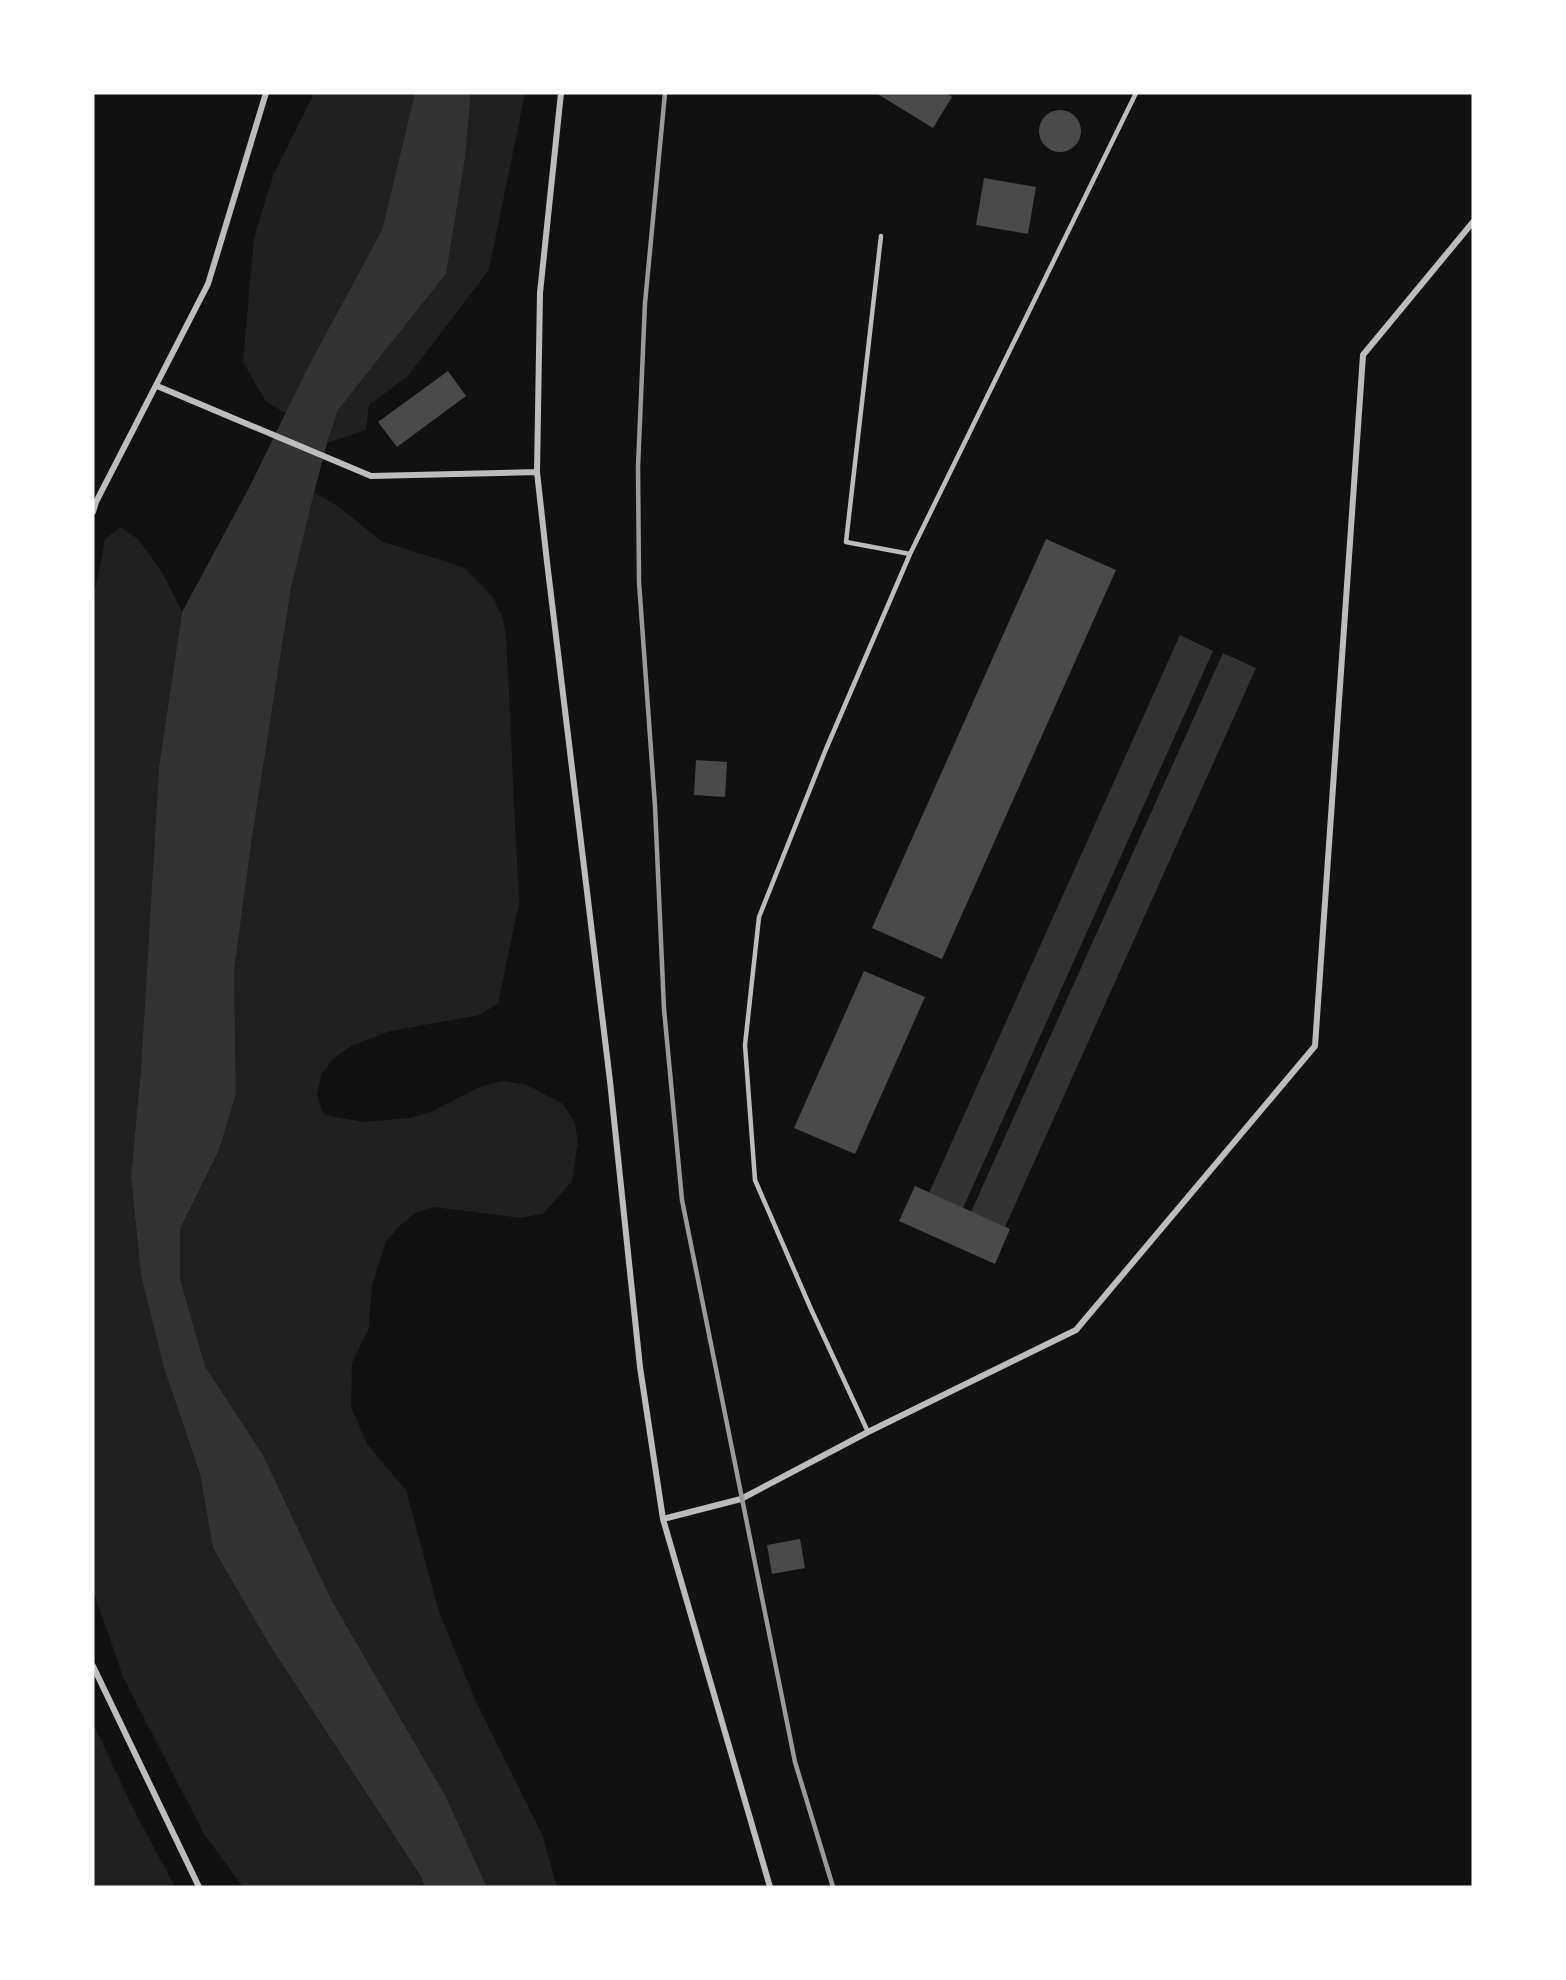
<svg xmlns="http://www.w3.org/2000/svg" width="1566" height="1980" viewBox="0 0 1566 1980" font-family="Rubik,sans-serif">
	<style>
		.green { fill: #202020 }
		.water { fill: #333 }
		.building { fill: #4a4a4a }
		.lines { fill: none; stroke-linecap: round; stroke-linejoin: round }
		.service { stroke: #bcbcbc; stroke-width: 4.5 }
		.minor { stroke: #bcbcbc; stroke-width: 6 }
		.rail { stroke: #9a9a9a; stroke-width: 4.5 }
	</style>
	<rect width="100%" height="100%" fill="#111"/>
	<path class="green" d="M314 93H415L382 230 308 367 286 413 266 402 243 362 254 237 273 176Z
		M471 93H525L489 270 408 376 369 405 366 430 327 443 338 410 446 274 465 158Z
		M314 493 335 504 383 542 463 567 492 596 502 616 506 635 519 903 498 1003 480 1015 390 1031 351 1046 334 1058 321 1075 317 1095 324 1115 364 1122 409 1118 429 1113 484 1085 506 1081 527 1085 563 1104 574 1121 578 1140 572 1181 544 1213 522 1218 434 1207 415 1213 398 1227 386 1242 372 1285 369 1327 352 1364 351 1406 367 1444 406 1490 439 1612 476 1701 543 1837 557 1887H487L445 1795 332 1601 263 1455 205 1366 180 1279V1229L219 1150 236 1094 234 971 252 838 291 588Z
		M120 527 138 539 162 572 182 612 159 767 141 1069 131 1177 141 1275 164 1368 200 1474 213 1548 267 1641 421 1878 425 1887H243L204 1834 124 1679 93 1591V601L105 540Z
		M93 1723 134 1810 175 1887H93Z"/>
	<path class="water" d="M415 93H471L465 158 446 274 338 410 327 443 314 493 291 588 252 838 234 971 236 1094 219 1150 180 1229V1279L205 1366 263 1455 332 1601 445 1795 487 1887H425L421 1877 267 1641 213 1548 200 1474 164 1368 141 1275 131 1177 141 1069 159 767 182 612 250 486 308 367 382 230Z
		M1180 635 1213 651 963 1208 929 1193Z
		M1223 653 1256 668 1005 1227 971 1212Z"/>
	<path class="building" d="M876 93H946L952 97 933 128Z
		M1039 131a21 21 0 1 1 42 0a21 21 0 1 1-42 0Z
		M984 178 1036 187 1028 234 976 225Z
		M448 371 466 396 397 447 378 422Z
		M1046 539 1116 570 942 959 872 928Z
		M696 760 727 762 725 797 694 795Z
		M864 971 925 997 855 1154 794 1128Z
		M915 1186 1010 1229 995 1264 899 1221Z
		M800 1539 805 1568 772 1574 767 1545Z"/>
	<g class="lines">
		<path class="service" d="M881 236 846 542 910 554
			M868 1432 811 1309 755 1180 745 1045 759 917 826 749 910 554 1136 93"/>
		<path class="minor" d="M561 93 540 293 537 472 547 562 610 1081 640 1367 663 1519 770 1887
			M157 386 371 476 537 472
			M93 512 96 502 208 284 266 93
			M663 1519 741 1499 868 1432 1076 1330 1315 1046 1363 355 1473 222
			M93 1666 199 1887"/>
		<path class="rail" d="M665 93 645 303 638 467 639 582 655 806 664 1009 682 1200 795 1762 833 1887"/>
	</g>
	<rect width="1566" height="1980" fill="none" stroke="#ffffff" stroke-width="189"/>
</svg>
